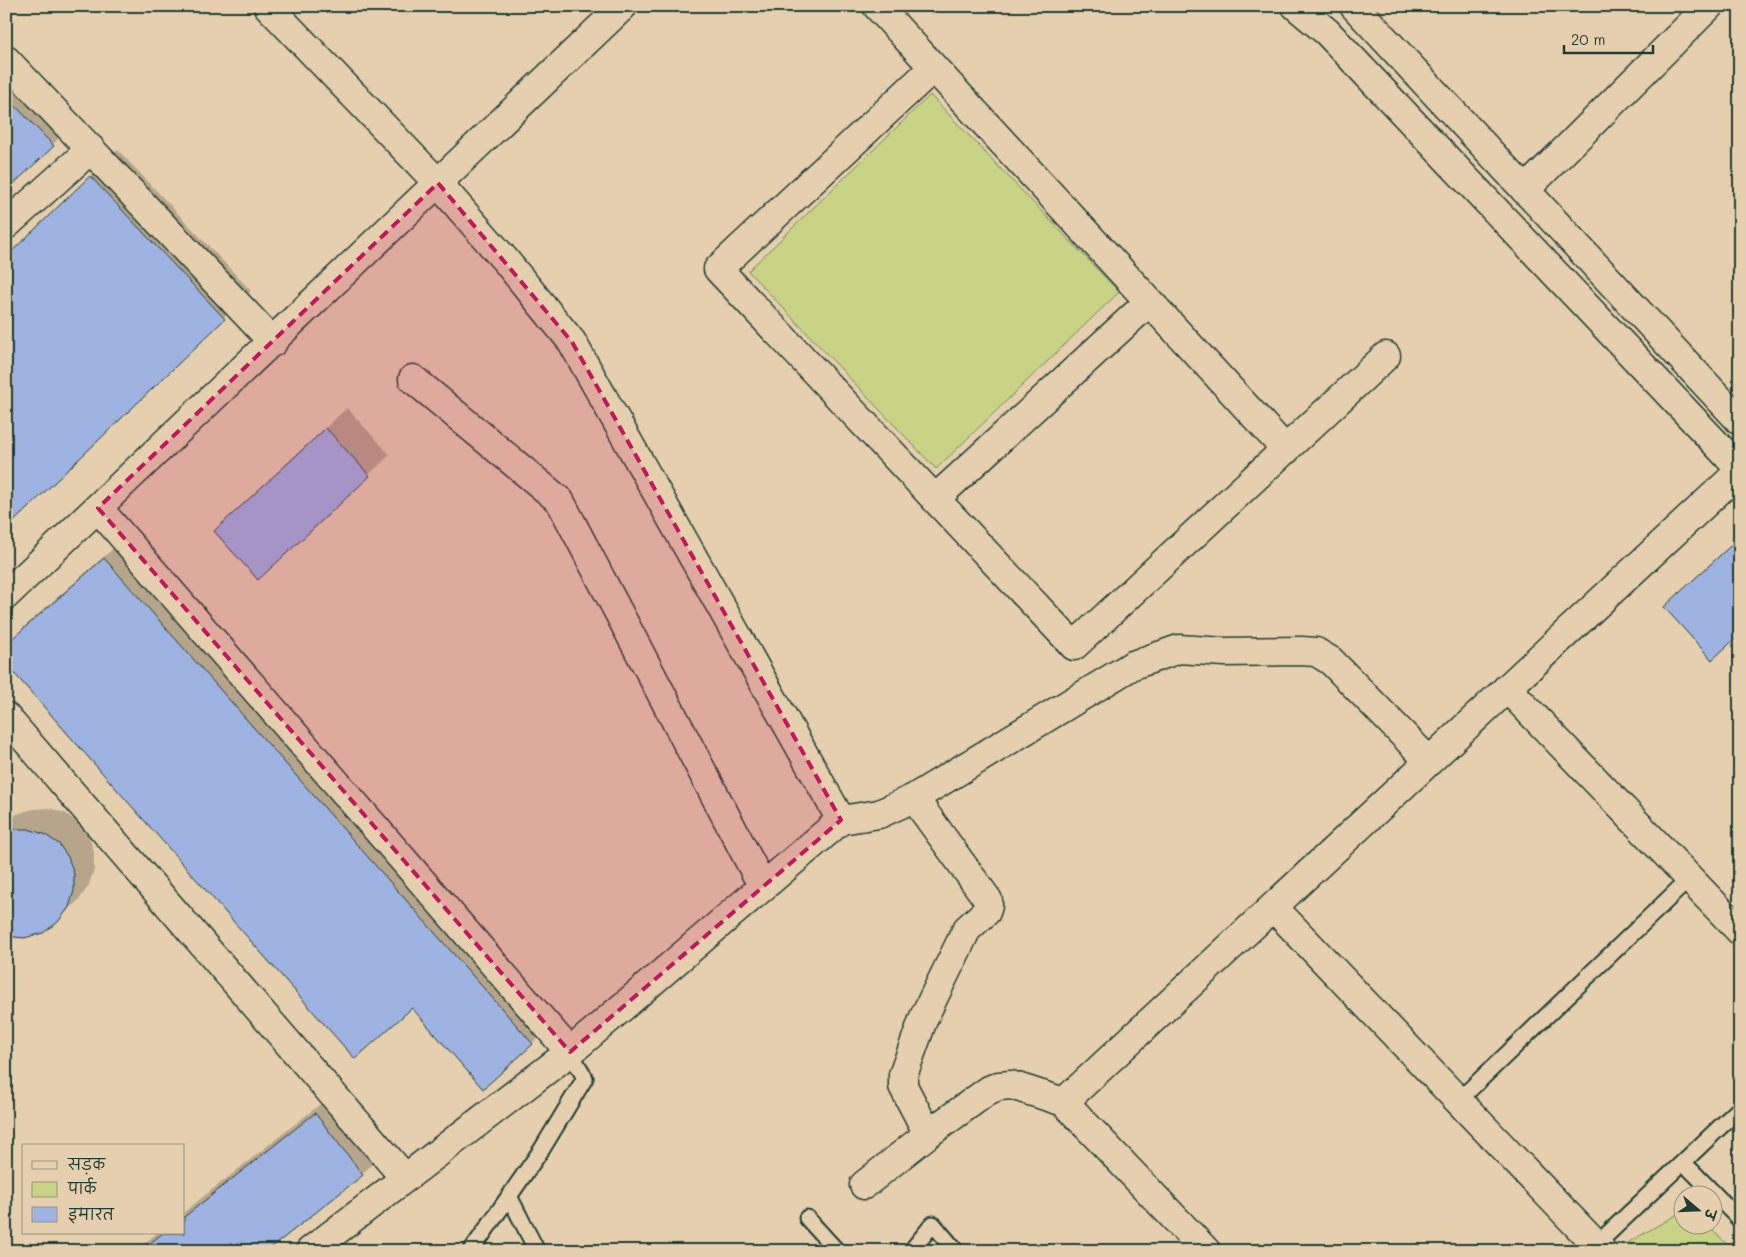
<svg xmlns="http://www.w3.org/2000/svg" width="1746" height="1257" viewBox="0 0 1746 1257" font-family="Mali,'Playpen Sans Deva',sans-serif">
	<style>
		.green { fill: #c8d386; stroke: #74885d }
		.shadow { fill: #0003 }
		.building { fill: #9fb3e2; stroke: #1f3d34 }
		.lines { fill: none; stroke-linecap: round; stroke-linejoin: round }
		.lane-casing { stroke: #1f3d34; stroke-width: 19 }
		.street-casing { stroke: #1f3d34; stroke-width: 31 }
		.secondary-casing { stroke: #1f3d34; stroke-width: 31 }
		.lane { stroke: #e5cfae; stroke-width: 15 }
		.street { stroke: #e5cfae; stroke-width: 28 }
		.secondary { stroke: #e5cfae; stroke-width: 28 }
		.marked { fill: #c2185b; fill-opacity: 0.2; stroke: #c2185b; stroke-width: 4; stroke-dasharray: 10 6; stroke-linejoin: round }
	</style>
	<rect width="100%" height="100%" fill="#e5cfae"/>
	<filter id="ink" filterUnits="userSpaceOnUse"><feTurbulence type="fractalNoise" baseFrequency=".02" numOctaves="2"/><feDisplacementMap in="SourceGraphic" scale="10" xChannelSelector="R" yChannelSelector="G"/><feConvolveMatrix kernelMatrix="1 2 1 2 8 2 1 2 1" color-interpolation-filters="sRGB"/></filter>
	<g filter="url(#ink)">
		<path class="green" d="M930 95 1119 292 936 469 748 271Z
			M1683 1211 1684 1224 1707 1225 1734 1251H1630L1627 1243Z"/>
		<path class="shadow" d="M6 40 80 118 6 190Z
			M118 150 251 291 6 527V257Z
			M347 408 390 455 258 578 236 511Z
			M132 532 559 1016 532 1043 483 1087 412 1007 6 645 25 626Z
			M1740 537V632L1666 607 1686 586Z
			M49 808 65 813 79 823 89 837 94 853V869L89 885 79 900 57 921 6 935V822L17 814 33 809Z
			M342 1087 389 1147 362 1174 265 1251H135L157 1233H184V1212Z"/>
		<path class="building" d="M6 96 54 146 6 191Z
			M90 176 225 319 6 529V257Z
			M326 428 370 476 258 580 214 531Z
			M1740 537V634L1712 660 1664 607Z
			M104 558 533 1044 483 1089 412 1008 355 1059 6 664V644Z
			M11 829H28L44 834 59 844 68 857 74 874V891L69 907 58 922 43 933 24 938 6 936V831Z
			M315 1113 363 1175 267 1251H140L163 1233H184V1217Z"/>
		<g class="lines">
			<g class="lane-casing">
				<path id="lane" d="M1458 1101 1689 879
					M1683 1162 1740 1220
					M509 1196 537 1251
					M807 1218 837 1251
					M1596 1245 1740 1108
					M471 1251 542 1149 585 1078 570 1052
					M911 1251 933 1224 956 1251"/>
			</g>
			<g class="street-casing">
				<path id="street" d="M268 6 438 183 506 261 572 342 841 820
					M877 6 1286 450
					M6 60 273 342
					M933 68 718 269 1074 646 1386 356
					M1525 190 1709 6
					M6 225 91 149
					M413 379 560 501 763 887
					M935 499 1149 302
					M98 508 570 1052
					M6 595 623 6
					M1507 688 1740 931
					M6 717 405 1178
					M914 798 988 900V906L986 912 967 929 924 1017 903 1075V1086L928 1134
					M1273 907 1602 1251
					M1064 1102 1740 471
					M864 1185 928 1134 989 1090 999 1086 1011 1085 1064 1102 1206 1251
					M310 1251 570 1052 841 820 879 814 914 798 1133 665 1179 649 1225 652 1301 651 1316 652 1331 661 1429 761"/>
			</g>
			<g class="secondary-casing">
				<path id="secondary" d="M1296 6 1327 32 1740 469
					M1354 6 1740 421"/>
			</g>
			<use href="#lane" class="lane"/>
			<use href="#street" class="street"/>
			<use href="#secondary" class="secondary"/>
		</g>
	</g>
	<path class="marked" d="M438 183 572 342 841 820 570 1052 98 508Z"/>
	<rect width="1746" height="1257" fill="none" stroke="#e5cfae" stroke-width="25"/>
	<rect x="12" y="12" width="1721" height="1232" fill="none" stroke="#1f3d34" stroke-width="2" filter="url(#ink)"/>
	<rect x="22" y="1144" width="162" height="90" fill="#e5cfae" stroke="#96957d"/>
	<rect x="32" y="1161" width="25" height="8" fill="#e5cfae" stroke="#96957d"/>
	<text x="68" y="1170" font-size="15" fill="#1f3d34">सड़क</text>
	<rect x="32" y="1182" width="25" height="15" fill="#c8d386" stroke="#96957d"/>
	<text x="68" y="1194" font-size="15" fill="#1f3d34">पार्क</text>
	<rect x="32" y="1207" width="25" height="15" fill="#9fb3e2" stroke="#96957d"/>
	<text x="68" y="1220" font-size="15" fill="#1f3d34">इमारत</text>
	<g transform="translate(1698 1210) rotate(109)"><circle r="24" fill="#e5cfae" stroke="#96957d"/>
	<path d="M0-4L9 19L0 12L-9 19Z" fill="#1f3d34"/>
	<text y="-8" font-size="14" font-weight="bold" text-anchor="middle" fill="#1f3d34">उ</text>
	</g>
	<path d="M1564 45v8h89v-8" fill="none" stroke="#1f3d34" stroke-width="2.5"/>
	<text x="1571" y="45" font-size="15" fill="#1f3d34" stroke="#e5cfae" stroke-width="4" paint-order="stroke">20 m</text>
</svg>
